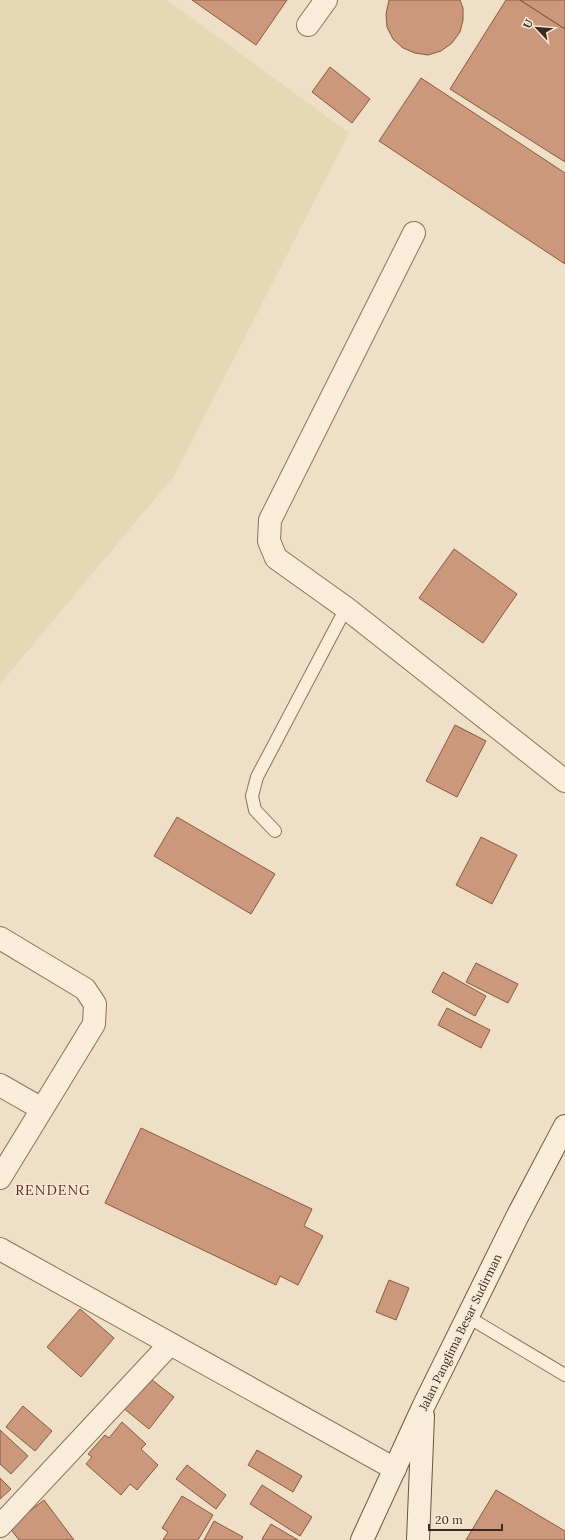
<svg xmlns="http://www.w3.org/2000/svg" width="565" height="1540" viewBox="0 0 565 1540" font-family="Lora,serif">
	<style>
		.farmland { fill: #e4d9b4 }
		.building { fill: #cc987c; stroke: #895942 }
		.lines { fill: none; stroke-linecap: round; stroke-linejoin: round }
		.service-casing { stroke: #8a715c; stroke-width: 14 }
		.minor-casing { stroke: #8a715c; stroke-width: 24 }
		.secondary-casing { stroke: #6c523f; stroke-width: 24 }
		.service { stroke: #f9edda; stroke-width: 12 }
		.minor { stroke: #f9edda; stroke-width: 22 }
		.secondary { stroke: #f9edda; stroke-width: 22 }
		.labels { text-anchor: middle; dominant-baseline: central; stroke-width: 3; stroke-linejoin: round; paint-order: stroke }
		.street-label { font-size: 12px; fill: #3a2a1f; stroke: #f6ead6 }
		.quarter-label { font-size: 14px; letter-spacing: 1px; fill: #67291f; stroke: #f6ead6 }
	</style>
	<rect width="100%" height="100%" fill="#eedfc6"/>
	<path class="farmland" d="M0 0H167L349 133 174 476 0 684Z"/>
	<path class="building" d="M192 0H287L256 45Z
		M389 0H460L463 8V20L460 32 452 43 441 51 428 55 415 53 403 48 393 39 387 27 386 14Z
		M506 0H520L565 29V162L450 89Z
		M520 0H565V29Z
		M330 67 370 99 352 123 312 92Z
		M421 78 565 173V264L379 141Z
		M454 549 517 594 483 643 419 598Z
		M455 725 486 741 457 797 426 781Z
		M177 817 275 874 251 914 154 856Z
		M481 837 517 855 492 904 456 885Z
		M476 963 518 984 508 1003 466 982Z
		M443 972 486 996 475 1016 432 992Z
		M447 1008 490 1030 481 1048 438 1025Z
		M141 1128 312 1209 304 1226 323 1236 298 1285 280 1276 276 1285 105 1203Z
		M389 1280 409 1288 396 1320 376 1312Z
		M80 1309 114 1338 81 1377 47 1347Z
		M147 1376 174 1397 149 1429 122 1407Z
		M23 1406 52 1431 35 1451 6 1427Z
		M122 1422 146 1444 141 1449 158 1465 137 1490 130 1484 121 1495 86 1464 92 1457 88 1454 105 1435 109 1438Z
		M0 1430 28 1456 11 1474 0 1464Z
		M257 1450 302 1476 293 1492 248 1465Z
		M187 1465 226 1495 216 1509 176 1479Z
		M0 1478 11 1489 0 1499Z
		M262 1485 312 1517 300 1536 250 1504Z
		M496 1490 565 1531V1540H466Z
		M182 1496 213 1515 198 1540H163L168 1532 162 1528Z
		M44 1500 74 1540H19L9 1527Z
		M214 1521 243 1537 241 1540H204Z
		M271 1524 298 1540H264L262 1539Z"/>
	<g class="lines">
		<g class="service-casing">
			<path id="service" d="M275 831 255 810 252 796 257 777 346 608
				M468 1317 565 1375"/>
		</g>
		<g class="minor-casing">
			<path id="minor" d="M308 25 326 0
				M414 233 270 520 269 541 276 558 346 608 565 781
				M0 938 85 989 95 1004 94 1024 0 1178
				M0 1085 42 1109
				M0 1249 395 1469
				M0 1526 170 1344"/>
		</g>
		<g class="secondary-casing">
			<path id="secondary" d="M362 1540 424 1405 517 1217 565 1126
				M418 1540 423 1416"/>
		</g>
		<use href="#service" class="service"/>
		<use href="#minor" class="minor"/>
		<use href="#secondary" class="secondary"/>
	</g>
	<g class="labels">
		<g class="street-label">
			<text transform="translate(460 1332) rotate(-64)">Jalan Panglima Besar Sudirman</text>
		</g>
		<g class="quarter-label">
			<text x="53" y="1190">RENDENG</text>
		</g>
	</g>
	<g transform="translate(537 28) rotate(296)" stroke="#f6ead6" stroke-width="3" paint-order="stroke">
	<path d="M0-3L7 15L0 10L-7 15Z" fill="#3a2a1f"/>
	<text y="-6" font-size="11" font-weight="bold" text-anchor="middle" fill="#3a2a1f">U</text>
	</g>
	<path d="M429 1524v6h73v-6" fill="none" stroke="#3a2a1f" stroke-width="2"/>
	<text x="435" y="1524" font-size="12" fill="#3a2a1f" stroke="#f6ead6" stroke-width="3" paint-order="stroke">20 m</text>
</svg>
